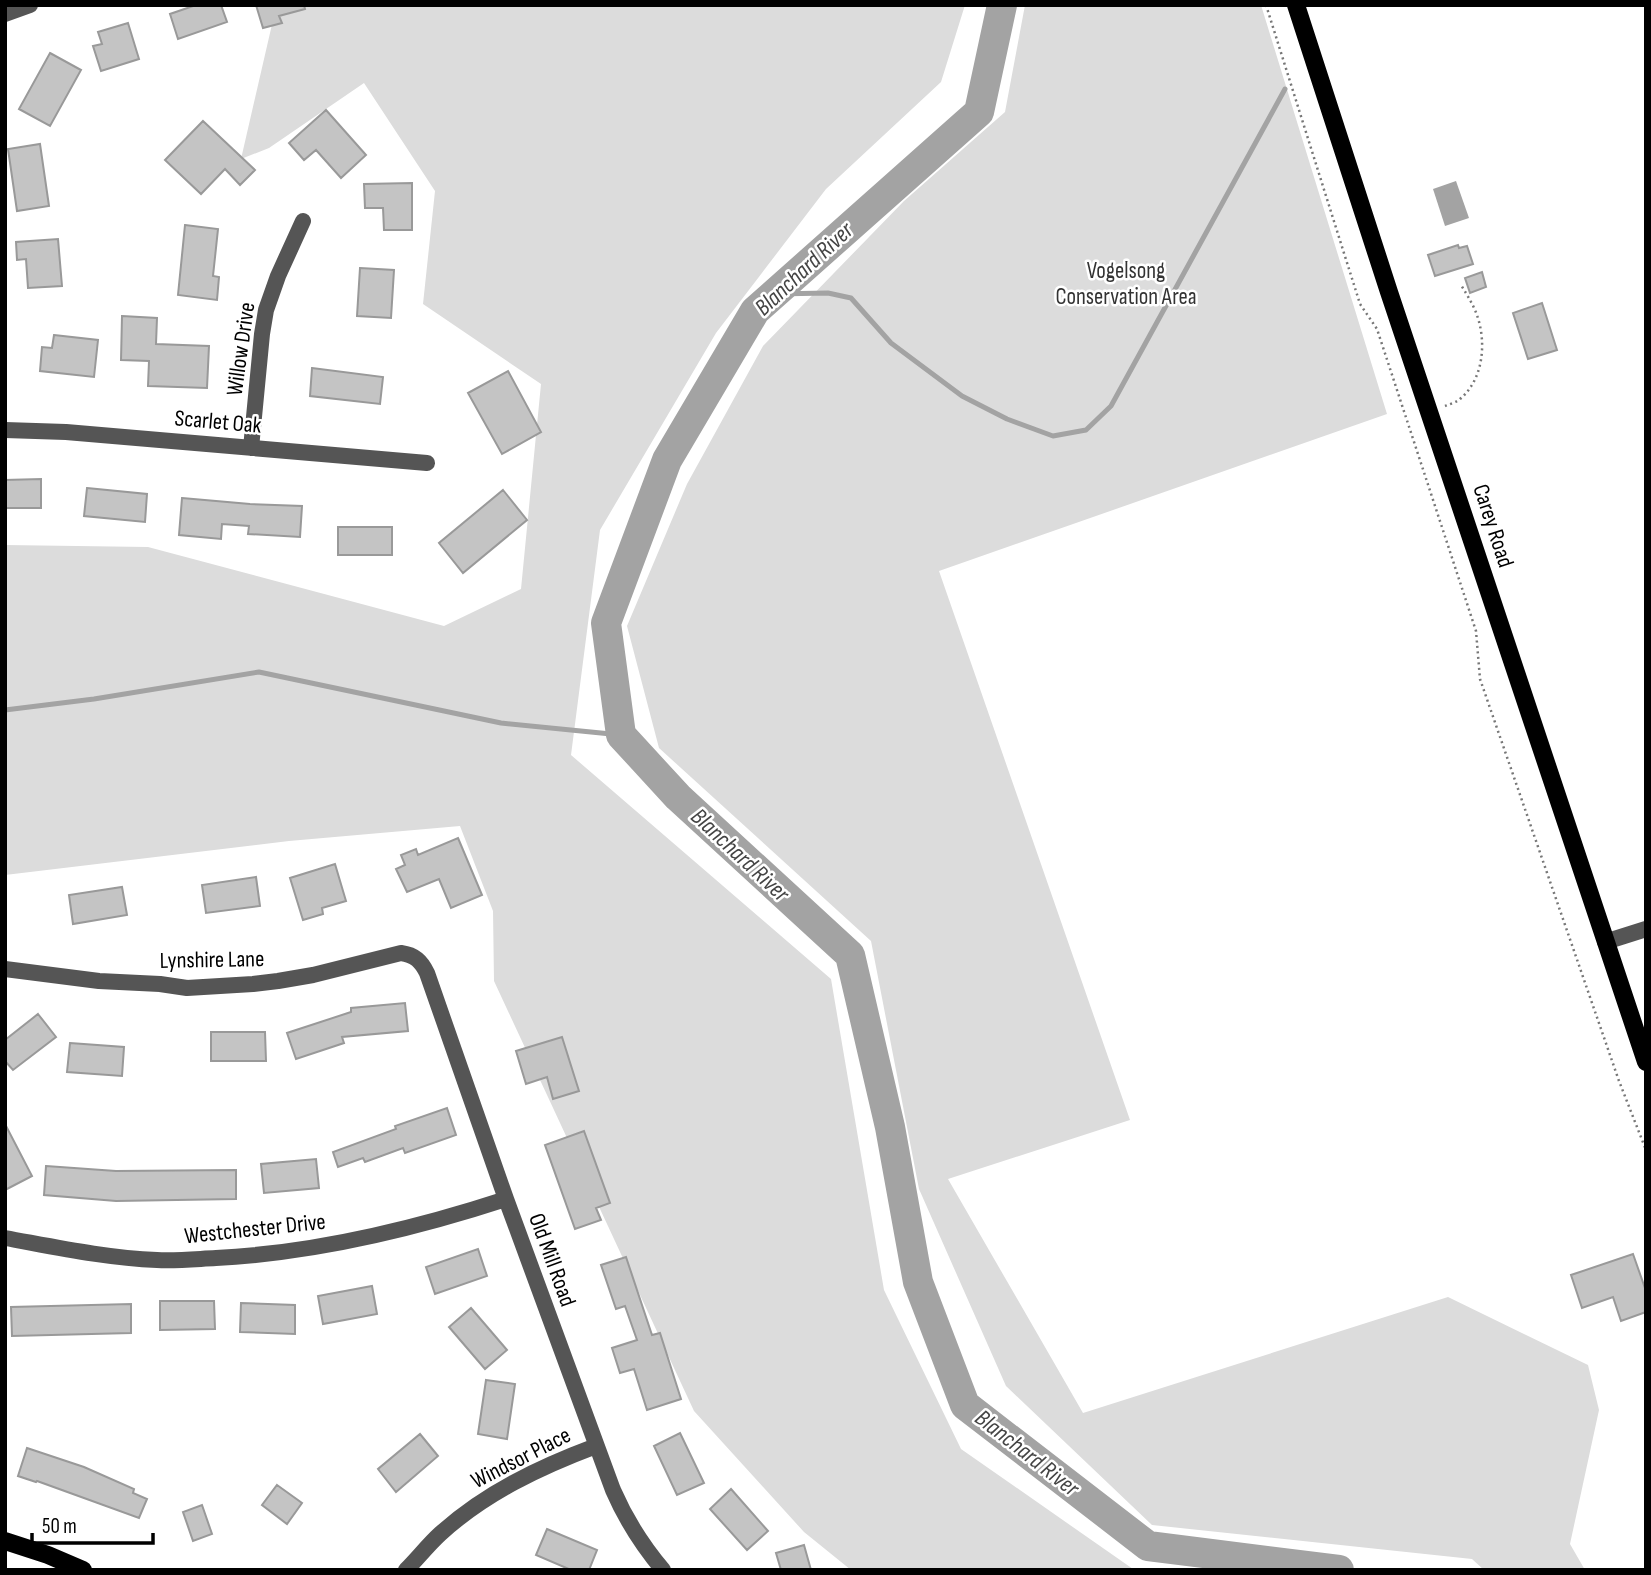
<svg xmlns="http://www.w3.org/2000/svg" width="1651" height="1575" viewBox="0 0 1651 1575" font-family="'Sofia Sans Condensed',sans-serif">
	<style>
		.green { fill: #dcdcdc }
		.water { fill: #a3a3a3 }
		.lines { fill: none; stroke-linecap: round; stroke-linejoin: round }
		.stream { stroke: #a3a3a3; stroke-width: 5 }
		.river { stroke: #a3a3a3; stroke-width: 30 }
		.building { fill: #c4c4c4; stroke: #999; stroke-width: 2 }
		.path { stroke: #777; stroke-width: 2.5; stroke-dasharray: 2 3.5; stroke-linecap: butt }
		.minor { stroke: #555; stroke-width: 16 }
		.major { stroke: #000; stroke-width: 18 }
		.labels { text-anchor: middle; dominant-baseline: central; stroke-width: 5; stroke-linejoin: round; paint-order: stroke }
		.park-label { font-size: 23px; fill: #333; stroke: #fff }
		.street-label { font-size: 23px; fill: #000; stroke: #fff }
		.water-label { font-size: 24px; font-style: italic; fill: #444; stroke: #fff }
	</style>
	<rect width="100%" height="100%" fill="#fff"/>
	<path class="green" d="M282 5H965L941 82 826 189 716 333 600 530 571 755 831 979 884 1290 961 1449 1133 1569 1139 1570H851L804 1532 694 1411 494 981 493 911 460 826 289 841 5 875V545L148 547 444 626 521 589 541 384 423 304 435 191 364 83 269 148 241 159 276 7Z
		M1025 5H1261L1387 414 939 571 1130 1120 948 1179 1083 1413 1448 1297 1588 1365 1599 1410 1570 1544 1585 1570H1484L1472 1559 1152 1525 1006 1386 919 1189 871 941 659 748 627 626 687 484 763 346 904 201 1005 112Z"/>
	<path class="water" d="M1456 181 1469 218 1445 226 1433 189Z"/>
	<g class="lines">
		<path class="stream" d="M775 294 828 293 851 298 891 343 962 396 1007 419 1053 436 1086 430 1111 406 1285 89
			M5 710 94 699 259 672 501 723 621 735"/>
		<path class="river" d="M1002 5 979 112 755 311 667 460 606 623 621 735 678 797 850 955 890 1127 918 1282 965 1405 1148 1546 1339 1570"/>
	</g>
	<path class="building" d="M196 5H221L227 22 178 39 170 14Z
		M256 5H304L305 9 279 16 282 23 263 28Z
		M128 23 139 59 101 71 93 46 102 44 98 32Z
		M50 53 81 70 50 126 19 109Z
		M326 110 366 155 341 178 316 150 304 160 289 143Z
		M203 121 255 170 240 185 225 169 201 194 165 160Z
		M40 144 49 206 17 211 8 149Z
		M412 183V230H384L383 208H365L364 184Z
		M185 225 218 229 213 276 219 277 217 300 178 295Z
		M58 239 62 286 28 288 26 259 17 260 16 242Z
		M1458 245 1459 248 1467 246 1473 264 1435 276 1428 255Z
		M360 268 394 270 391 318 357 316Z
		M1482 272 1486 287 1470 293 1465 278Z
		M1542 303 1557 350 1528 359 1513 313Z
		M122 316 157 318 156 344 209 346 207 388 148 386 149 361 121 360Z
		M54 335 98 340 94 377 40 371 42 347 52 348Z
		M312 368 383 377 380 404 310 396Z
		M508 371 541 432 502 454 468 393Z
		M41 479V508H5V480Z
		M87 488 147 494 145 522 84 516Z
		M503 490 527 520 463 573 439 543Z
		M182 498 250 504 302 506 300 537 248 534 249 526 222 524 221 539 179 535Z
		M338 527H392V555H338Z
		M458 838 482 895 451 908 439 879 407 892 396 869 405 865 401 855 416 849 418 855Z
		M335 864 346 901 322 908 323 914 303 920 290 878Z
		M256 877 260 906 206 913 202 885Z
		M122 887 127 915 73 924 69 895Z
		M405 1003 408 1031 342 1037 344 1043 296 1059 287 1033 351 1012V1008Z
		M38 1014 56 1037 13 1070 5 1061V1040Z
		M211 1032H265L266 1061H211Z
		M562 1037 579 1091 553 1099 547 1077 526 1084 516 1051Z
		M70 1043 124 1047 122 1076 67 1072Z
		M447 1108 456 1135 405 1153 403 1148 365 1162 363 1158 338 1167 333 1152 396 1129 395 1126Z
		M5 1124 32 1176 5 1190Z
		M584 1131 610 1203 596 1208 601 1220 575 1229 545 1145Z
		M316 1159 319 1188 264 1193 261 1164Z
		M46 1166 116 1171 236 1170V1199L116 1201 44 1195Z
		M478 1249 487 1276 435 1294 426 1267Z
		M1633 1254 1646 1291V1312L1621 1321 1613 1297 1582 1308 1571 1275Z
		M626 1257 652 1335 660 1333 681 1399 647 1410 634 1369 620 1373 612 1348 637 1340 625 1306 616 1309 601 1265Z
		M372 1286 377 1314 323 1324 318 1296Z
		M160 1301H214L215 1329 160 1330Z
		M241 1303 295 1305V1334L240 1332Z
		M131 1304V1333L12 1336 11 1307Z
		M471 1308 507 1350 485 1369 449 1327Z
		M486 1380 515 1384 507 1439 478 1434Z
		M680 1433 704 1483 677 1495 654 1446Z
		M420 1434 438 1456 396 1492 378 1469Z
		M27 1448 84 1467 134 1489 133 1493 147 1499 139 1518 37 1481 36 1482 18 1476Z
		M277 1485 302 1503 287 1524 262 1505Z
		M731 1489 768 1531 747 1550 710 1509Z
		M202 1505 212 1534 193 1541 183 1512Z
		M547 1529 597 1550 589 1570H571L536 1555Z
		M804 1545 811 1570H781L776 1553Z"/>
	<g class="lines">
		<path class="path" d="M1266 5 1360 304 1377 329 1476 631 1480 679 1619 1081 1646 1150
			M1445 406C1450 404 1457 402 1460 399 1485 378 1487 338 1475 310 1471 301 1466 293 1461 285"/>
		<path class="minor" d="M5 14 30 5
			M5 430 66 432 427 463
			M251 448 262 334 266 310 278 276 303 221
			M1605 942 1646 929
			M5 969 99 981 160 984 187 988 253 984 278 981 313 975 401 953C415 955 421 961 427 973L506 1199 613 1490C626 1520 642 1545 663 1570
			M5 1238C55 1247 106 1258 157 1260 177 1261 196 1259 216 1258 315 1253 411 1230 506 1199
			M406 1570C418 1558 428 1545 440 1534 485 1493 540 1467 596 1446"/>
		<path class="major" d="M1296 5 1389 292 1646 1062
			M5 1541 48 1555 83 1570"/>
	</g>
	<g class="labels">
		<g class="park-label">
			<text x="1126" y="271">Vogelsong<tspan x="1126" dy="26">Conservation Area</tspan></text>
		</g>
		<g class="street-label">
			<text transform="translate(241 349) rotate(-82)">Willow Drive</text>
			<text transform="translate(218 422) rotate(5)">Scarlet Oak</text>
			<text transform="translate(1493 526) rotate(72)">Carey Road</text>
			<text transform="translate(212 960) rotate(-1)">Lynshire Lane</text>
			<text transform="translate(255 1229) rotate(-6)">Westchester Drive</text>
			<text transform="translate(552 1260) rotate(70)">Old Mill Road</text>
			<text transform="translate(521 1458) rotate(-27)">Windsor Place</text>
		</g>
		<g class="water-label">
			<text transform="translate(804 269) rotate(-43)">Blanchard River</text>
			<text transform="translate(740 855) rotate(43)">Blanchard River</text>
			<text transform="translate(1027 1453) rotate(38)">Blanchard River</text>
		</g>
	</g>
	<rect width="1651" height="1575" fill="none" stroke="#000000" stroke-width="14"/>
	<path d="M32 1533v10h121v-10" fill="none" stroke="#000000" stroke-width="3.5"/>
	<text x="42" y="1533" font-size="21" fill="#000000" stroke="#ffffff" stroke-width="5" paint-order="stroke">50 m</text>
</svg>
